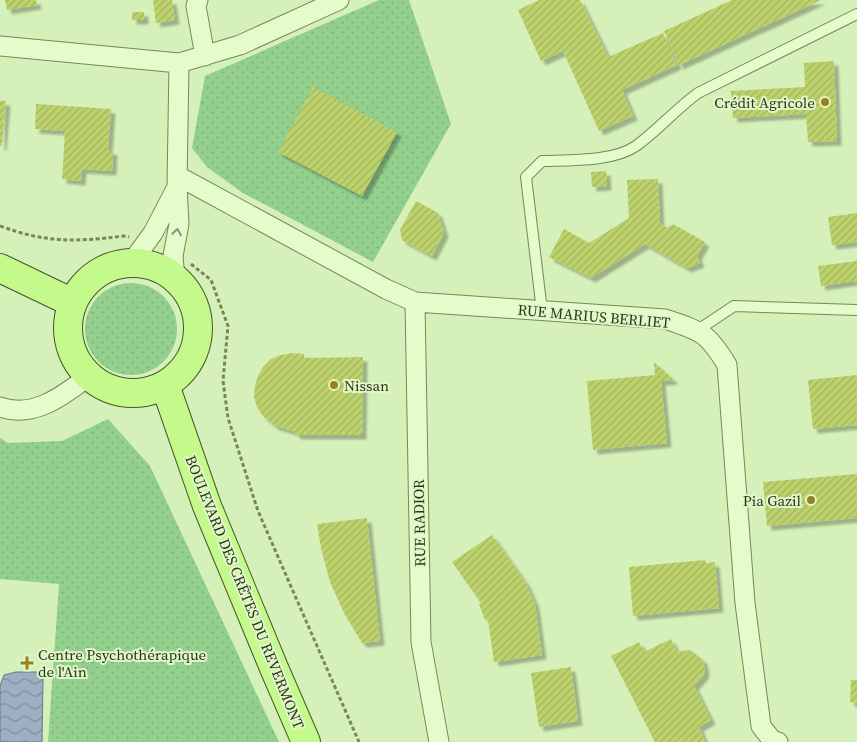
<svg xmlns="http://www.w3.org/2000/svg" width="857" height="742" viewBox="0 0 857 742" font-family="'Source Serif 4',serif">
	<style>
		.grass { fill: url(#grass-dots) }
		.water { fill: url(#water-waves); stroke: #66788e }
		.building { fill: url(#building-hatch); filter: url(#shadow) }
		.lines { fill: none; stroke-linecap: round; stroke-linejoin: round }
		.lane-casing { stroke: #778853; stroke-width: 12 }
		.street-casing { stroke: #778853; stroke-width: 21 }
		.primary-casing { stroke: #495528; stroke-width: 30 }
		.path { stroke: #778853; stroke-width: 3; stroke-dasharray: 4 2.5; stroke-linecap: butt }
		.lane { stroke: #e4fbcc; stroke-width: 10 }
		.street { stroke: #e4fbcc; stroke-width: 19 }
		.primary { stroke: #c4f98c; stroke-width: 28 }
		.oneway { stroke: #899872 }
		.poi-dot { fill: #9b811e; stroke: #e0f8c9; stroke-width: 2 }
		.labels { text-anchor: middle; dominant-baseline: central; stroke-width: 4; stroke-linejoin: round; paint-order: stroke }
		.poi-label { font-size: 15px; fill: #2e3619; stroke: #e0f8c9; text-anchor: end }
		.street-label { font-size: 15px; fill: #2e3619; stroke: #e0f8c9 }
	</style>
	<defs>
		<pattern id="grass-dots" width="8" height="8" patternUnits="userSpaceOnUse" patternTransform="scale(1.25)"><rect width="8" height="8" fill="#93cf8d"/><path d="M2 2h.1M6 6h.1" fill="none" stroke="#7fb279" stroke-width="1.8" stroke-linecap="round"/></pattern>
		<pattern id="water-waves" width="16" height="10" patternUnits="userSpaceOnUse" patternTransform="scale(1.25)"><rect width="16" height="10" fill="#9eafc1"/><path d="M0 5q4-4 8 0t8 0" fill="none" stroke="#818f9c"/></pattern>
		<pattern id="building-hatch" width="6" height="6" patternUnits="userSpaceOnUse" patternTransform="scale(1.25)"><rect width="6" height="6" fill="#bdd26c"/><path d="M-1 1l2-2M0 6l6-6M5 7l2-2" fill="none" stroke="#a3b55d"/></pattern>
		<filter id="shadow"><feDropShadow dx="4.5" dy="4.5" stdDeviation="1" flood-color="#0004"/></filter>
	</defs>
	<rect width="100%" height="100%" fill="#d5f1b9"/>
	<path class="grass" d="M379 0H409L451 124 373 262 243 193 207 167 192 148 205 76Z
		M85 329a46 46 0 1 1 92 0a46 46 0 1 1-92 0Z
		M108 419 150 466 279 742H48L59 584 0 579V438L8 443 62 441Z"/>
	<path class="water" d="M16 672H38L43 679 42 742H0V686L4 675Z"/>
	<path class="building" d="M5 0H36L37 5 7 10Z
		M153 0H172L175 20 156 23Z
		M539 0H580L608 57 663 33 677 65 622 90 633 116 599 131 563 51 541 61 518 10Z
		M732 0H821L679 65 664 31Z
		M132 12H144V20H132Z
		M834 61 837 141 808 142 806 114 733 118 731 91 805 87 804 63Z
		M313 87 397 132 362 196 278 152Z
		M0 101H6L2 146H0Z
		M36 104 111 109 108 150 113 151 112 171 82 169 81 181 62 179 65 131 35 129Z
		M606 171 607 186 592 187 591 172Z
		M658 179 660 223 667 228 673 224 705 242 697 256 700 263 687 268 645 244 591 278 549 257 564 229 589 243 629 218 627 180Z
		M416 201 438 213 444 233 432 256 402 240 400 230Z
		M857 213V242L832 245 828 217Z
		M857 261V287L855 281 821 286 818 266Z
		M292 353 304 354V358L363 357 362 435H297L293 431 275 426 263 416 257 407 254 397 255 386 258 376 263 367 271 359 281 355Z
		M654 362 674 380 661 381 667 443 593 450 587 381 655 375Z
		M857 375V425L813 429 808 380Z
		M857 474V518L767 526 763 482Z
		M367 518 380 641 362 643 344 613 330 582 321 548 317 524Z
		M492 535 526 583 535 604 542 655 494 662 488 620H485L479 604 481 603 452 562Z
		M705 560 706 563 715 562 719 608 633 616 629 567Z
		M671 639 677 652 689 650 693 652 703 660 705 671 703 676 694 686 711 720 699 727 705 742H655L611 656 639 642 644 652Z
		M571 667 578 721 539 727 531 673Z
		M851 680H857V703L850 702Z"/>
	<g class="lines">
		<g class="lane-casing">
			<path id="lane" d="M542 311 526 177 542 161C569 160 613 162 636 146 658 130 676 109 698 93L857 14
				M698 330 734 306 857 310"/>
		</g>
		<g class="street-casing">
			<path id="street" d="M198 0 196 6 205 56
				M0 46 179 63 240 45 339 0
				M178 176 386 289 415 302 665 319C701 331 707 332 727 365L745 603 761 726 772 740 778 742
				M131 263 153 233 177 187
				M175 278 173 256 179 224 177 186 179 63
				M415 302 421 642 439 742
				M0 407C34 419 64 395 89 376"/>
		</g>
		<g class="primary-casing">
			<path id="primary" d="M68 328a65 65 0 1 1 130 0a65 65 0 1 1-130 0Z
				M0 268 73 303
				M165 385 207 506 274 668 306 742"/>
		</g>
		<path class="path" d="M0 226C46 243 76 242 124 236L129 237
			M191 264 211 280 228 326 223 381 228 418 258 511 359 742"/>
		<use href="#lane" class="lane"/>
		<use href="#street" class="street"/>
		<use href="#primary" class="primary"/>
	</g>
	<defs><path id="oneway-chevron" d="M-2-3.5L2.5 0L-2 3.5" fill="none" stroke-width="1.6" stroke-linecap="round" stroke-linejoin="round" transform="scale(1.25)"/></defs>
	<use class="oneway" href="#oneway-chevron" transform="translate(177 232) rotate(-81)"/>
	<g class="poi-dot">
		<circle cx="825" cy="102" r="5"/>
		<circle cx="334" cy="385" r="5"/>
		<circle cx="811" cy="500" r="5"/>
		<path d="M24.5 655.5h5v5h5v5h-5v5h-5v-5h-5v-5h5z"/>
	</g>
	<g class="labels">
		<g class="poi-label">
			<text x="815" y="102">Crédit Agricole</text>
			<text x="344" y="385" text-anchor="start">Nissan</text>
			<text x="801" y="500">Pia Gazil</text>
			<text x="38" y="654" text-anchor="start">Centre Psychothérapique<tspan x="38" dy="17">de l'Ain</tspan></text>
		</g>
		<g class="street-label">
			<text transform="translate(594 316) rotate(5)">RUE MARIUS BERLIET</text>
			<text transform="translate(419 523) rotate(-91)">RUE RADIOR</text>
			<text transform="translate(245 592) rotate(68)">BOULEVARD DES CRÊTES DU REVERMONT</text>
		</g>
	</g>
</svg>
